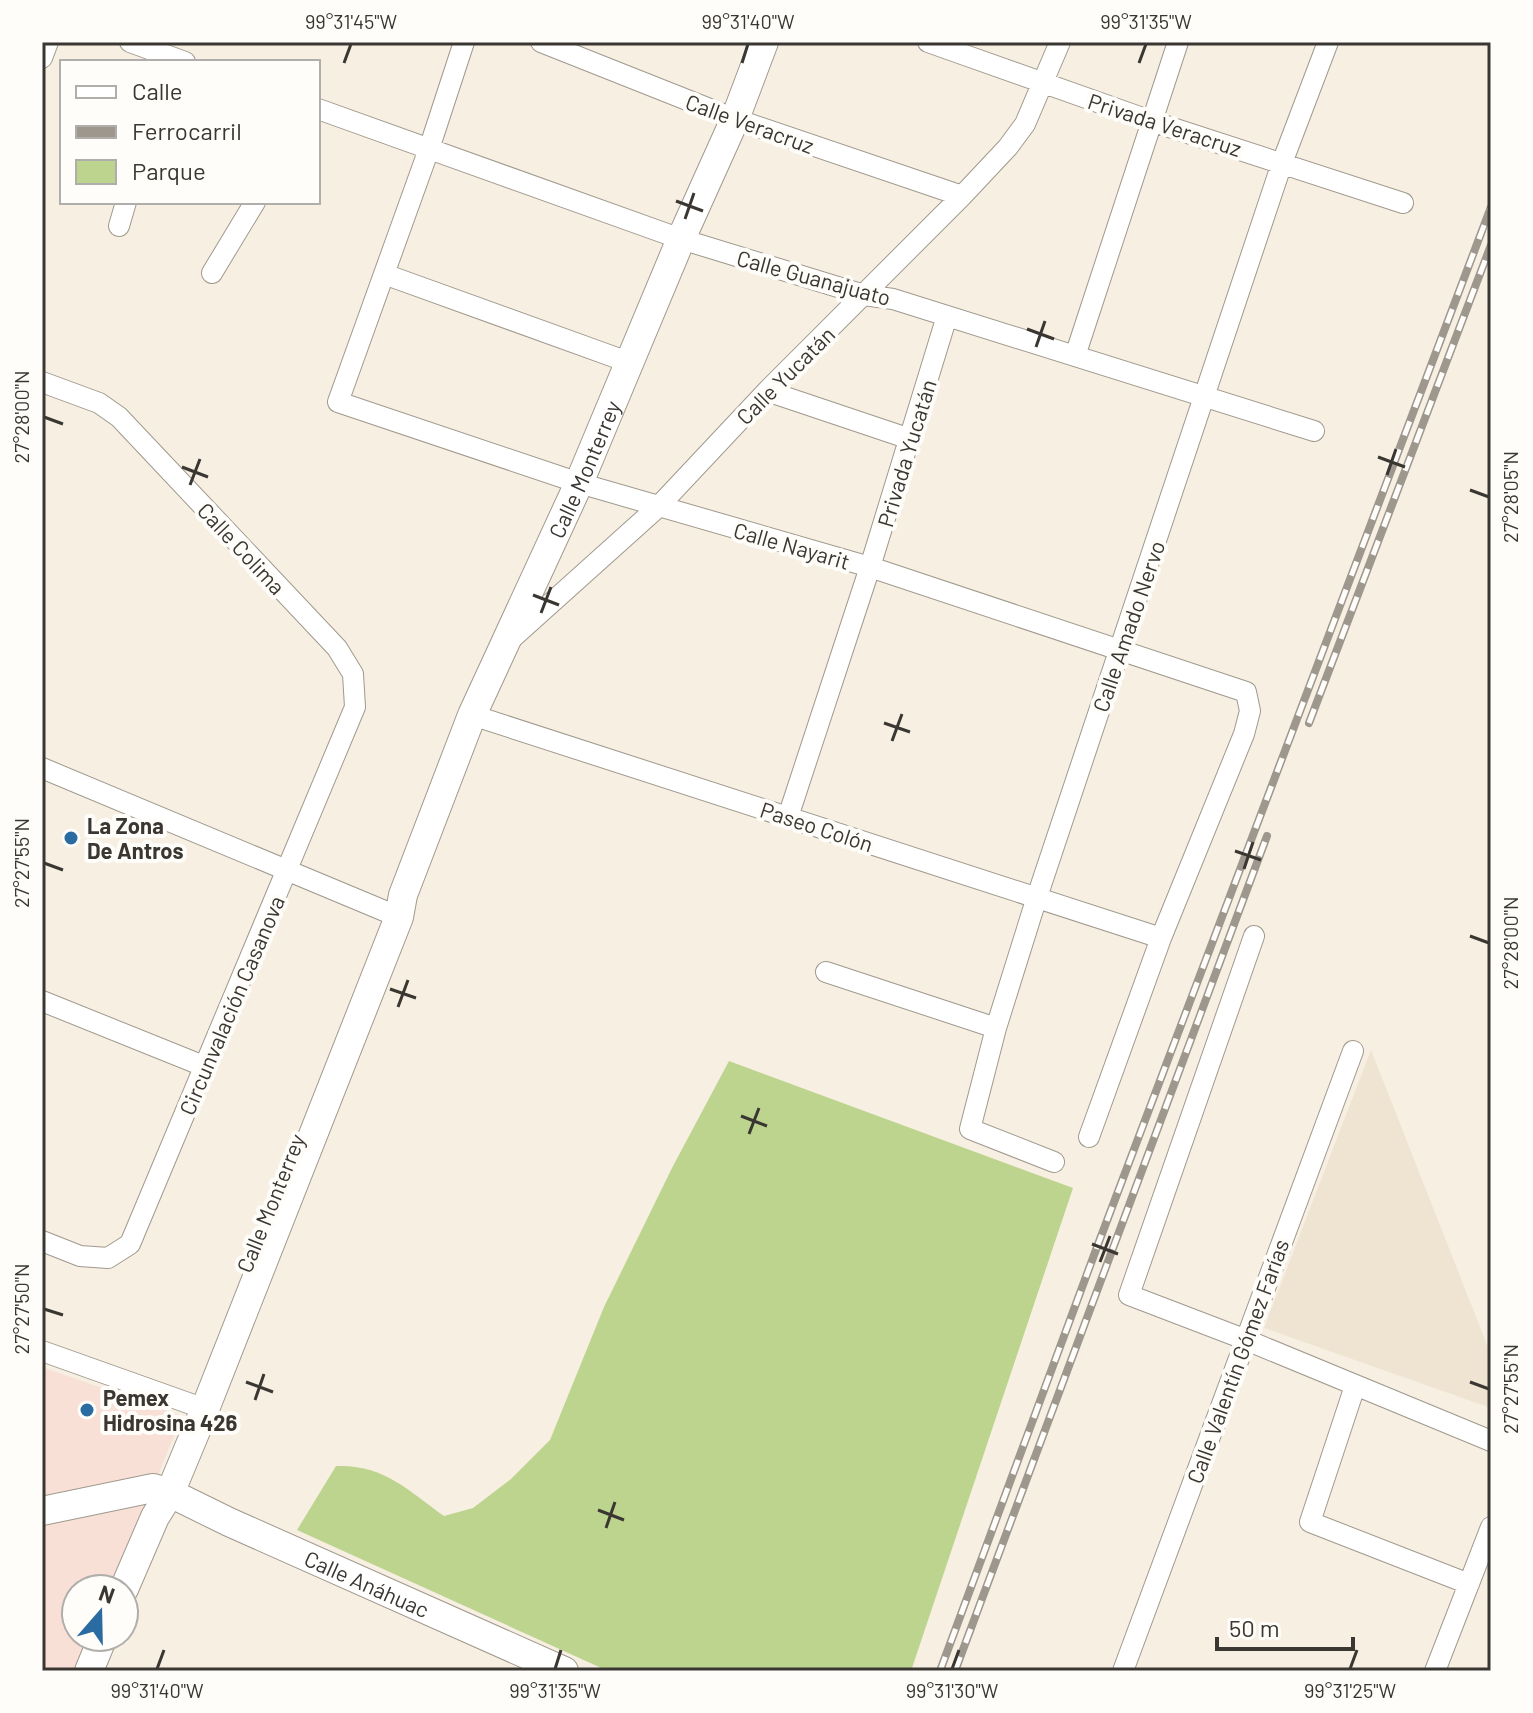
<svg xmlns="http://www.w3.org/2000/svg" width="1533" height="1713" viewBox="0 0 1533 1713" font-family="Barlow,sans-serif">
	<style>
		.industrial { fill: #f8e0d7 }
		.built { fill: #efe4d1 }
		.green { fill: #bdd48e }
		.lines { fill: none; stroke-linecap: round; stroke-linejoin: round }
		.street-casing { stroke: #a0998d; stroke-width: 22 }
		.secondary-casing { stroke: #a0998d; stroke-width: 30 }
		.street { stroke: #fff; stroke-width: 20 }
		.secondary { stroke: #fff; stroke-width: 28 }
		.rail-casing { stroke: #9d978e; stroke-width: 8 }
		.rail { stroke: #fefdfa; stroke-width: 5; stroke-dasharray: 15; stroke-linecap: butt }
		.ticks { fill: none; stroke: #3a3732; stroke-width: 3 }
		.poi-dot { fill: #2a6ba1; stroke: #fefdfa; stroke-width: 3 }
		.labels { text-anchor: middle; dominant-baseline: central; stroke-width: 8; stroke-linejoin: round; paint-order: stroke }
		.street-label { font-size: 22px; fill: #3a3732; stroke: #fefdfa }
		.poi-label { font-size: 22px; font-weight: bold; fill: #3a3732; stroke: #fefdfa; text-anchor: start }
		.neatline { fill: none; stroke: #3a3732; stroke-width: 3 }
		.ticks-label { font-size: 20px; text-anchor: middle; fill: #3a3732 }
	</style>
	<rect width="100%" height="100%" fill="#f6efe2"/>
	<path class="industrial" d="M42 1367 182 1416 112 1589H76V1637H92L79 1671H42Z"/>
	<path class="built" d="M1371 1050 1491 1355V1408L1264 1328Z"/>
	<path class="green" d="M729 1061 1073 1188 911 1671H608L297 1530 336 1466C383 1464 408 1490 444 1516L473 1508 511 1479 550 1440 604 1307 672 1168Z"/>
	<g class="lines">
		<g class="street-casing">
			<path id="street" d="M130 42 185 62
				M464 42 429 149 338 402 579 483 870 567 1246 692 1250 711 1244 734 1161 938 1089 1137
				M541 42 735 119 962 196
				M928 42 1151 121 1403 203
				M42 58 48 42
				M318 109 681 239 864 295 893 299 1314 431
				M119 226 126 202
				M212 273 255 202
				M384 274 628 362
				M1075 356 1178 42
				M42 382 99 403 119 417 337 648 353 674 355 707 130 1244 108 1258 80 1256 42 1241
				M767 391 910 439
				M511 639 658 507 767 391 962 196 1008 147 1025 124 1060 42
				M472 715 1161 938
				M42 768 399 917
				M788 817 870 567 947 316
				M1254 936 1129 1295 1244 1339 1491 1441
				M826 972 996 1028
				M42 1001 206 1067
				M1054 1162 970 1129 996 1028 1037 897 1282 163 1328 42
				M42 1351 205 1409
				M1355 1386 1310 1522 1469 1584
				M1123 1671 1353 1051
				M1435 1671 1491 1527"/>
		</g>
		<g class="secondary-casing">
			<g id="secondary">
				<path id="s1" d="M42 1511 153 1488 170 1493 229 1522 564 1671"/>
				<path id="s2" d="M124 1589 155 1517 170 1493 205 1409 399 917 403 895 472 715 579 483 681 239 735 119 764 42"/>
				<path d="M89 1671 103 1637"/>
			</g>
		</g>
		<use href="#street" class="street"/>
		<use href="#secondary" class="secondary"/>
		<g class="rail-casing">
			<path id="rail" d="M1309 723 1491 245
				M940 1671 1097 1247 1491 207
				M955 1671 1267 836"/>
		</g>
		<use href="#rail" class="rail"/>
	</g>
	<path class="ticks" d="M344 63 351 44M742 63 748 44M1139 63 1146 44M676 201 703 211M685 219 694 193M1027 329 1054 339M1036 347 1045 321M44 417 63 424M1378 457 1405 467M182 467 208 477M1387 475 1396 449M190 485 200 459M1470 490 1489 497M533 595 559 605M541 613 551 587M884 723 910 732M892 741 902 714M1235 851 1261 860M44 863 63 870M1244 869 1253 842M1470 936 1489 943M390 989 416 998M398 1007 408 980M741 1116 767 1126M749 1134 759 1108M1092 1244 1118 1254M1100 1262 1110 1236M44 1309 63 1315M246 1382 273 1392M1470 1382 1489 1389M255 1400 264 1374M598 1510 624 1520M606 1528 615 1502M157 1669 164 1650M555 1669 561 1650M952 1669 959 1650M1350 1669 1357 1650"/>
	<g class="poi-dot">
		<circle cx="71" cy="838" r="8"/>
		<circle cx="87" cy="1410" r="8"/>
	</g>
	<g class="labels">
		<g class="street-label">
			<text transform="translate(750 123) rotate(20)">Calle Veracruz</text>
			<text transform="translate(1165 124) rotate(18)">Privada Veracruz</text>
			<text transform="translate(814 277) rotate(15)">Calle Guanajuato</text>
			<text transform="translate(785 375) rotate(-45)">Calle Yucatán</text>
			<text transform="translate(906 453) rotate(-73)">Privada Yucatán</text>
			<text stroke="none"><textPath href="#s2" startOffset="1212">Calle Monterrey</textPath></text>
			<text transform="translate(792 545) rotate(16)">Calle Nayarit</text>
			<text transform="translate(242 548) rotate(47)">Calle Colima</text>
			<text transform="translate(1128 626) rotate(-71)">Calle Amado Nervo</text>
			<text transform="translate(817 826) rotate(18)">Paseo Colón</text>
			<text transform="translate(231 1005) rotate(-67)">Circunvalación Casanova</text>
			<text transform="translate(270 1203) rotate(-68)">Calle Monterrey</text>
			<text transform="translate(1237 1361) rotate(-70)">Calle Valentín Gómez Farías</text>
			<text stroke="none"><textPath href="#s1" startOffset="348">Calle Anáhuac</textPath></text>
		</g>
		<g class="poi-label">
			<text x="87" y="825">La Zona<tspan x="87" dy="25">De Antros</tspan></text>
			<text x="103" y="1397">Pemex<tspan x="103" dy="25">Hidrosina 426</tspan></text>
		</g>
	</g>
	<rect width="1533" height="1713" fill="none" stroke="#fefdfa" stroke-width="88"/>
	<rect x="60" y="60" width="260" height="144" fill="#fefdfa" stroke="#b0aeaa" stroke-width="2"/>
	<rect x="76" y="86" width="40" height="12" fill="#ffffff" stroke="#b0aeaa" stroke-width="2"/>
	<text x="132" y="100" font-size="24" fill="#3a3732">Calle</text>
	<rect x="76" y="126" width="40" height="12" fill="#9d978e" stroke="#b0aeaa" stroke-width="2"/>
	<text x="132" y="140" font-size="24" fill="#3a3732">Ferrocarril</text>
	<rect x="76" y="160" width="40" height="24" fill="#bdd48e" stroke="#b0aeaa" stroke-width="2"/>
	<text x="132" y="180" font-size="24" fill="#3a3732">Parque</text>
	<g transform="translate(100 1613) rotate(20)"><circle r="38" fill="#fefdfa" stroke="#b0aeaa" stroke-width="2"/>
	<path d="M0-6L14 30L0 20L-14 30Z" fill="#2a6ba1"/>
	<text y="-12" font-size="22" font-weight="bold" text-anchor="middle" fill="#3a3732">N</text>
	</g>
	<path d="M1217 1637v12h136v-12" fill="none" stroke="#3a3732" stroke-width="4"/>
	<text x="1229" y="1637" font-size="24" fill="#3a3732" stroke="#fefdfa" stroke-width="6" paint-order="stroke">50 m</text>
	<rect x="44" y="44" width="1445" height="1625" class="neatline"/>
	<g class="ticks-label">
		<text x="351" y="29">99°31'45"W</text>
		<text x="748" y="29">99°31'40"W</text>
		<text x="1146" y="29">99°31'35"W</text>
		<text transform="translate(22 417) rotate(-90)" y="7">27°28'00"N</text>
		<text transform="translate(1511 497) rotate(-90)" y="7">27°28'05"N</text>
		<text transform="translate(22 863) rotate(-90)" y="7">27°27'55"N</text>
		<text transform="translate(1511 943) rotate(-90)" y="7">27°28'00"N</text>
		<text transform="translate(22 1309) rotate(-90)" y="7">27°27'50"N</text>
		<text transform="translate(1511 1389) rotate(-90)" y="7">27°27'55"N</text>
		<text x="157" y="1698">99°31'40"W</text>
		<text x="555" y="1698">99°31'35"W</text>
		<text x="952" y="1698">99°31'30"W</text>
		<text x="1350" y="1698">99°31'25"W</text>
	</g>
</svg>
